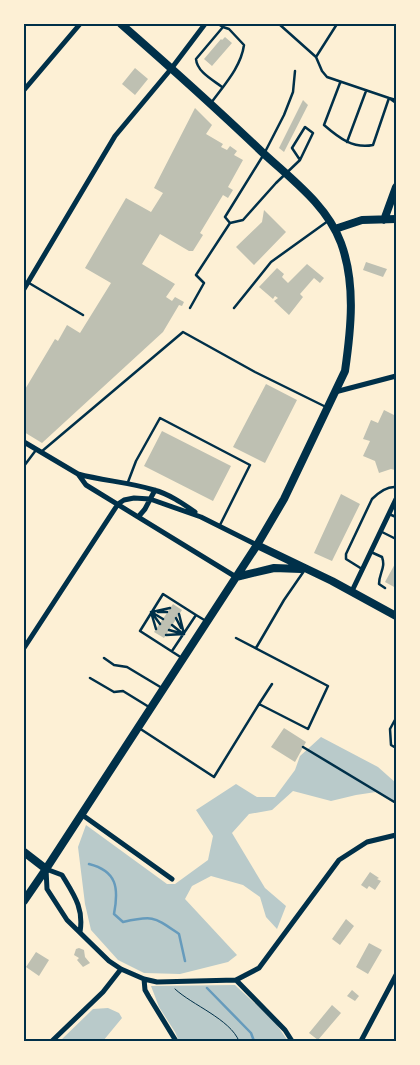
<svg xmlns="http://www.w3.org/2000/svg" width="420" height="1065" viewBox="0 0 420 1065" font-family="Quicksand,sans-serif">
	<style>
		.green { fill: #b9caca }
		.lines { fill: none; stroke-linecap: round; stroke-linejoin: round }
		.stream { stroke: #669bbc; stroke-width: 2.5 }
		.building { fill: #bec0b2 }
		.path { stroke: #003049; stroke-width: 1 }
		.service { stroke: #003049; stroke-width: 2.5 }
		.minor { stroke: #003049; stroke-width: 5 }
		.primary { stroke: #003049; stroke-width: 8 }
		.neatline { fill: none; stroke: #003049; stroke-width: 2 }
	</style>
	<rect width="100%" height="100%" fill="#fdf0d5"/>
	<path class="green" d="M321 737 378 767 396 783V804L376 792 356 795 331 801 293 791 272 810 249 814 232 833 265 888 286 906 277 929 266 917 260 897 243 885 211 876 192 886 185 899 237 955 228 962 180 974 144 973 118 960 91 930 85 904 78 847 86 825 167 884H175L208 860 213 836 196 810 236 784 257 797H275L295 770 300 756Z
		M235 985 274 1021 288 1041H179L175 1032 159 1007 151 986Z
		M108 1008 119 1013 122 1018 103 1041H60L93 1009Z"/>
	<g class="lines">
		<path class="stream" d="M89 864C117 871 119 888 114 914L123 922C154 915 154 917 179 934L185 961
			M207 988 251 1033 254 1041"/>
	</g>
	<path class="building" d="M225 37 232 43 212 66 204 59 221 39 222 40Z
		M135 68 148 79 135 95 122 84Z
		M303 100 308 105 284 152 279 148Z
		M195 108 212 125 206 134 223 144 221 147 227 150 230 146 237 151 234 155 243 160 228 187 233 190 228 198 223 195 200 233 203 235 193 251H189L160 234 142 264 175 284 166 297 172 301 175 297 184 302 182 306 179 305 163 332 42 443 24 432V391L55 339 58 341 67 325 80 333 111 283 85 268 126 198 151 212 163 193 154 188Z
		M264 210 286 232 254 265 236 247 262 222Z
		M366 262 387 269 383 277 363 270Z
		M307 264 324 278 320 283 314 278 300 294 303 297 289 315 274 301 278 298 275 296 273 299 259 287 277 268 284 274 282 277 288 283Z
		M266 384 297 400 265 463 233 447Z
		M384 410 396 416V468L395 470 391 469 379 473 375 461 363 456 370 441 363 439 371 420 378 423Z
		M162 431 231 466 213 501 144 466Z
		M341 494 360 504 332 561 314 553Z
		M396 562V588L385 582Z
		M173 604 182 610 164 638 154 632Z
		M284 728 306 742 295 762 271 747Z
		M370 872 379 878 377 879 381 881 375 890 369 886 367 889 361 885Z
		M346 919 354 926 340 945 332 939Z
		M369 943 382 950 368 974 356 967Z
		M79 948 84 950 85 957 90 963 83 967 77 960 79 958 74 955 76 949Z
		M36 952 49 960 39 976 26 967Z
		M352 990 359 996 355 1001 347 996Z
		M332 1005 341 1013 318 1040 309 1033Z"/>
	<g class="lines">
		<path class="path" d="M175 989C192 1005 230 1019 239 1041"/>
		<path class="service" d="M279 24 316 57 322 71 327 77 389 98 373 145C353 149 339 138 324 125L340 83
			M316 57 337 24
			M295 71 293 92 284 115 264 154 225 217 230 223 243 220 276 183 300 160 313 133 305 127 292 148 300 160
			M222 87C213 80 197 72 196 59L223 27
			M396 100 389 98 396 103
			M211 103C224 85 241 67 244 45L229 29 223 27 218 24
			M347 142 366 91
			M29 283 83 315
			M190 308 204 283 196 275 230 223
			M234 308 271 262 328 221
			M41 452 183 332 255 372 326 407
			M24 466 36 450
			M128 482 136 461 160 418 250 465 220 525
			M389 514 396 517
			M382 532 396 539
			M371 552 382 557C386 568 379 573 379 584L385 588
			M362 569 346 559V554L372 499C379 492 387 486 396 487
			M151 612 156 629
			M152 612 170 608
			M158 612H167
			M152 613 160 624
			M153 613 163 619
			M179 614 184 634
			M196 615 206 621
			M176 618 181 628
			M172 625 182 633
			M169 630 180 633
			M166 635 184 634
			M256 648 284 600 304 571
			M172 651 196 615 163 594 140 631 182 658
			M104 658 114 665 127 667 162 688
			M90 678 114 692 123 691 149 707
			M259 704 272 684
			M396 718 390 729 391 745 396 748
			M139 728 214 777 259 704 308 729 328 686 236 638
			M303 747 396 803"/>
		<path class="minor" d="M24 90 80 24
			M24 289 115 136 171 69 205 24
			M335 392 396 376
			M24 442 78 474 86 485 236 577
			M78 474C103 481 129 482 154 490 169 494 182 503 195 512
			M139 516 145 509 155 490
			M352 591 396 499
			M24 648 118 504 124 500 134 498 150 499 201 517 257 545
			M81 814 172 879
			M80 932C84 908 74 895 62 875L46 869 47 889 67 920 109 961 121 969 144 979 157 982 236 980 259 968 339 860 367 842 396 835
			M144 979 145 990 149 997 176 1041
			M236 980 285 1030 292 1041
			M52 1041 103 992 121 969
			M361 1041 396 975"/>
		<path class="primary" d="M384 220 396 187
			M335 229 362 220 396 219
			M257 545 332 581 396 616
			M236 577 274 568 301 569
			M24 852 46 869
			M24 901 46 869 257 545 284 499 345 371C351 329 356 284 341 243 327 205 291 179 262 152 216 108 169 66 121 24"/>
	</g>
	<rect width="420" height="1065" fill="none" stroke="#fdf0d5" stroke-width="50"/>
	<rect x="25" y="25" width="370" height="1015" class="neatline"/>
</svg>
